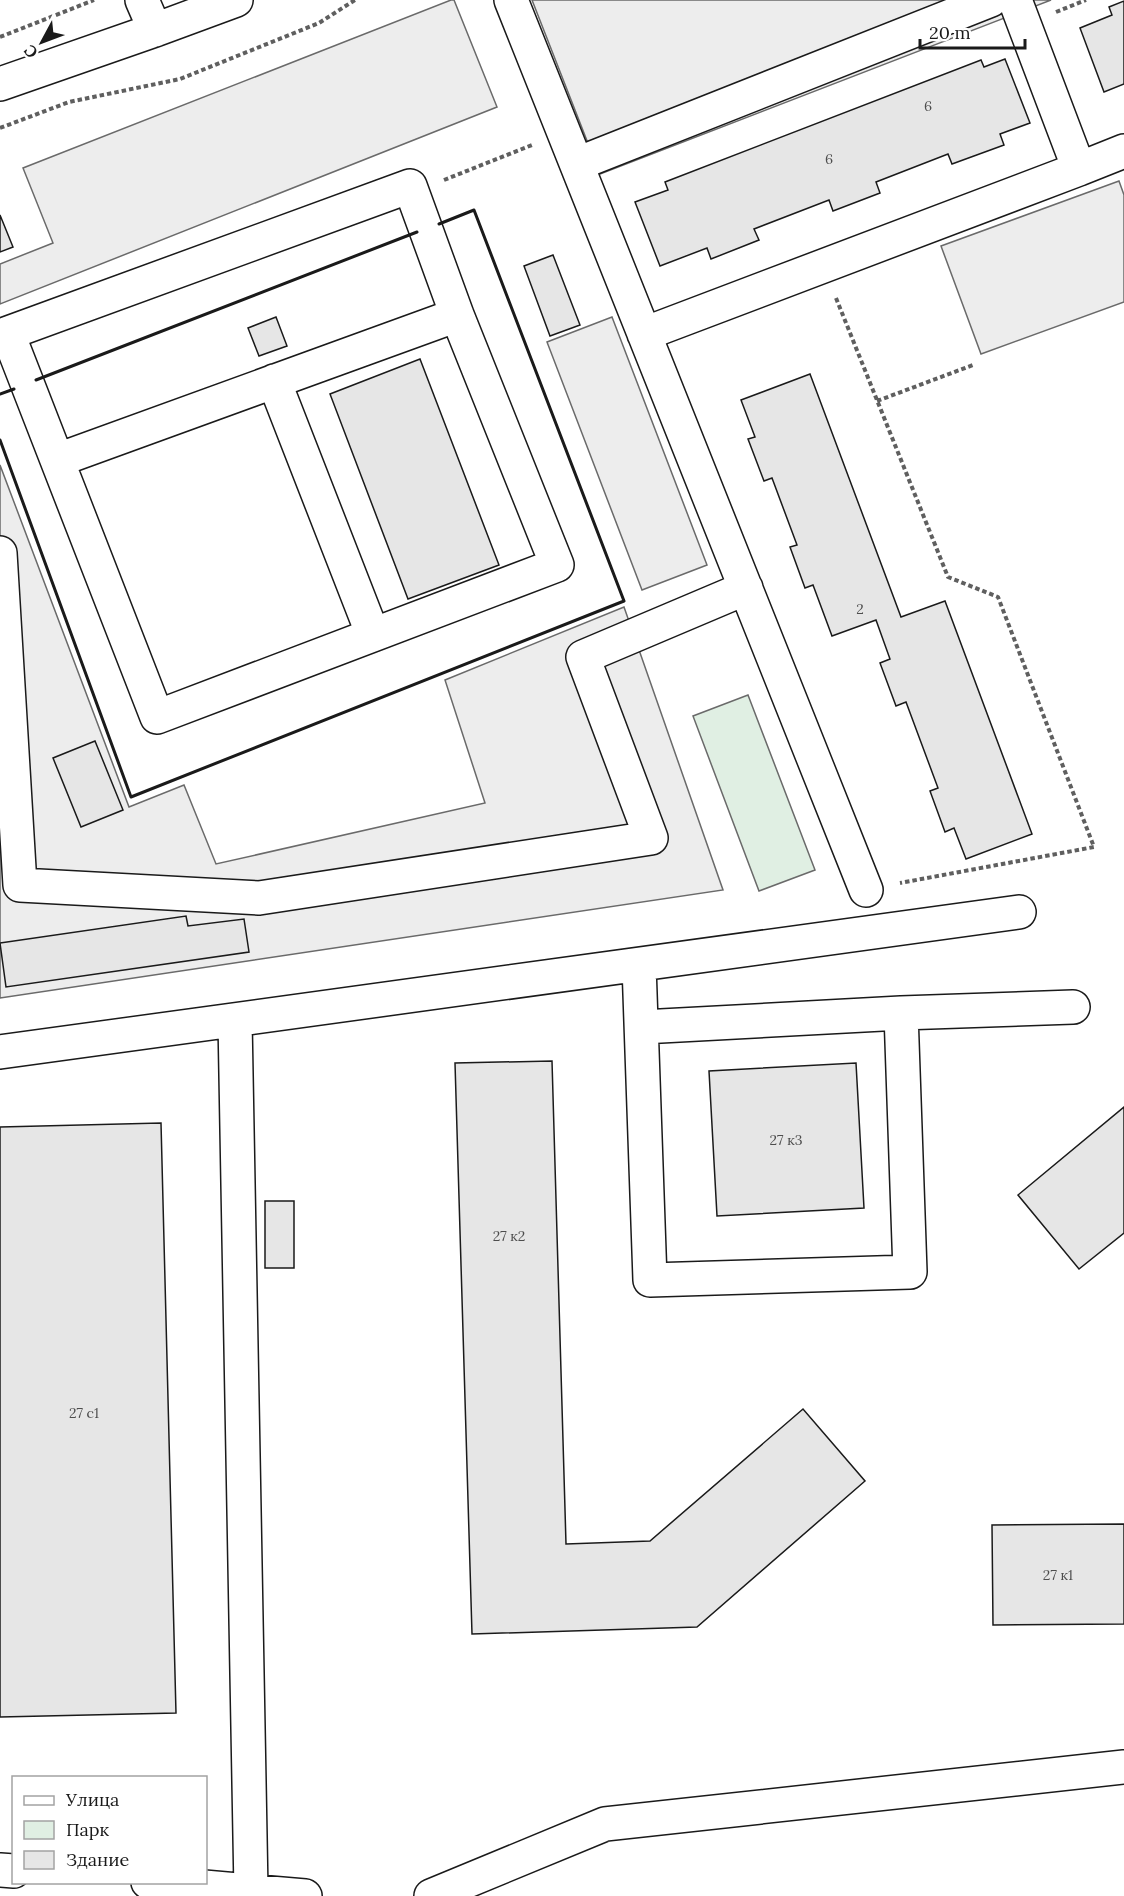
<svg xmlns="http://www.w3.org/2000/svg" width="1124" height="1896" viewBox="0 0 1124 1896" font-family="Lora,serif">
	<style>
		.green { fill: #e0efe3; stroke: #6a6a6a; stroke-width: 1.5 }
		.parking { fill: #ededed; stroke: #6a6a6a; stroke-width: 1.5 }
		.building { fill: #e6e6e6; stroke: #1a1a1a; stroke-width: 1.5 }
		.lines { fill: none; stroke-linecap: round; stroke-linejoin: round }
		.minor-casing { stroke: #1a1a1a; stroke-width: 36 }
		.path { stroke: #5f5f5f; stroke-width: 4; stroke-dasharray: 4.5 3; stroke-linecap: butt }
		.minor { stroke: #fff; stroke-width: 33 }
		.wall { stroke: #1a1a1a; stroke-width: 3 }
		.labels { text-anchor: middle; dominant-baseline: central; stroke-width: 4.5; stroke-linejoin: round; paint-order: stroke }
		.number-label { font-size: 14px; fill: #4d4d4d }
	</style>
	<rect width="100%" height="100%" fill="#fff"/>
	<path class="green" d="M748 695 815 870 759 891 693 716Z"/>
	<path class="parking" d="M451 0H454L497 107 0 304V264L53 243 23 168Z
		M532 0H1051L600 174Z
		M1119 181 1124 195V302L981 354 941 246Z
		M612 317 707 565 642 590 547 342Z
		M0 465 129 807 184 785 216 864 485 803 445 680 624 607 723 890 0 998Z"/>
	<path class="building" d="M1124 1V84L1104 92 1080 28 1112 15 1109 7Z
		M1005 59 1030 123 1000 134 1004 145 952 164 948 154 876 182 880 193 833 211 829 200 754 229 759 240 711 259 707 248 660 266 635 202 668 190 665 182 981 60 984 67Z
		M0 215 13 247 0 252Z
		M553 255 580 325 550 336 524 266Z
		M276 317 287 346 259 356 248 328Z
		M420 359 499 565 408 599 330 394Z
		M810 374 901 617 945 601 1032 834 966 859 954 828 945 832 930 791 938 788 906 702 896 706 880 663 890 659 876 620 832 636 813 585 805 588 790 547 797 545 772 478 764 481 748 439 755 437 741 400Z
		M95 741 123 810 81 827 53 758Z
		M186 916 188 926 244 919 249 952 6 987 0 943Z
		M552 1061 566 1544 650 1541 803 1409 865 1481 697 1627 472 1634 455 1063Z
		M856 1063 864 1208 717 1216 709 1071Z
		M1124 1107V1233L1079 1269 1018 1195Z
		M161 1123 176 1713 0 1717V1127Z
		M265 1201H294V1268H265Z
		M1124 1524V1624L993 1625 992 1525Z"/>
	<g class="lines">
		<g class="minor-casing">
			<path id="minor" d="M142 0 155 30
				M511 0 866 890
				M0 84 155 30 236 0
				M577 164 991 0
				M1079 169 1124 151
				M644 334 1079 169 1015 0
				M0 336 410 186 457 315 557 565 157 717 8 334
				M274 381 373 635
				M58 460 457 315
				M0 553 20 885 259 898 651 838 583 657 746 588
				M639 965 650 1280 910 1272 901 1013 1073 1007
				M235 1020 251 1891
				M642 1027 901 1013
				M0 1052 1019 912
				M0 1870 14 1871
				M148 1882 305 1896
				M431 1896 605 1824 1124 1767"/>
		</g>
		<path class="path" d="M1056 12 1086 0
			M0 37 94 0
			M0 128 69 102 180 79 319 23 355 0
			M444 180 532 145
			M836 298 948 577 998 597 1094 847 900 883
			M877 401 973 365"/>
		<use href="#minor" class="minor"/>
		<path class="wall" d="M36 380 417 232
			M0 394 14 389
			M0 440 131 797 624 601 474 210 439 224"/>
	</g>
	<g class="labels">
		<g class="number-label">
			<text x="928" y="106">6</text>
			<text x="829" y="159">6</text>
			<text x="860" y="609">2</text>
			<text x="786" y="1140">27 к3</text>
			<text x="509" y="1236">27 к2</text>
			<text x="84" y="1413">27 с1</text>
			<text x="1058" y="1575">27 к1</text>
		</g>
	</g>
	<rect x="12" y="1776" width="195" height="108" fill="#ffffff" stroke="#a3a3a3" stroke-width="1.5"/>
	<rect x="24" y="1796" width="30" height="9" fill="#ffffff" stroke="#a3a3a3" stroke-width="1.5"/>
	<text x="66" y="1806" font-size="18" fill="#1a1a1a">Улица</text>
	<rect x="24" y="1821" width="30" height="18" fill="#e0efe3" stroke="#a3a3a3" stroke-width="1.5"/>
	<text x="66" y="1836" font-size="18" fill="#1a1a1a">Парк</text>
	<rect x="24" y="1851" width="30" height="18" fill="#e6e6e6" stroke="#a3a3a3" stroke-width="1.5"/>
	<text x="66" y="1866" font-size="18" fill="#1a1a1a">Здание</text>
	<g transform="translate(42 42) rotate(229)" stroke="#ffffff" stroke-width="4.5" paint-order="stroke">
	<path d="M0-4.5L10 22L0 15L-10 22Z" fill="#1a1a1a"/>
	<text y="-9" font-size="16" font-weight="bold" text-anchor="middle" fill="#1a1a1a">С</text>
	</g>
	<path d="M920 39v9h105v-9" fill="none" stroke="#1a1a1a" stroke-width="3"/>
	<text x="929" y="39" font-size="18" fill="#1a1a1a" stroke="#ffffff" stroke-width="4.5" paint-order="stroke">20 m</text>
</svg>
